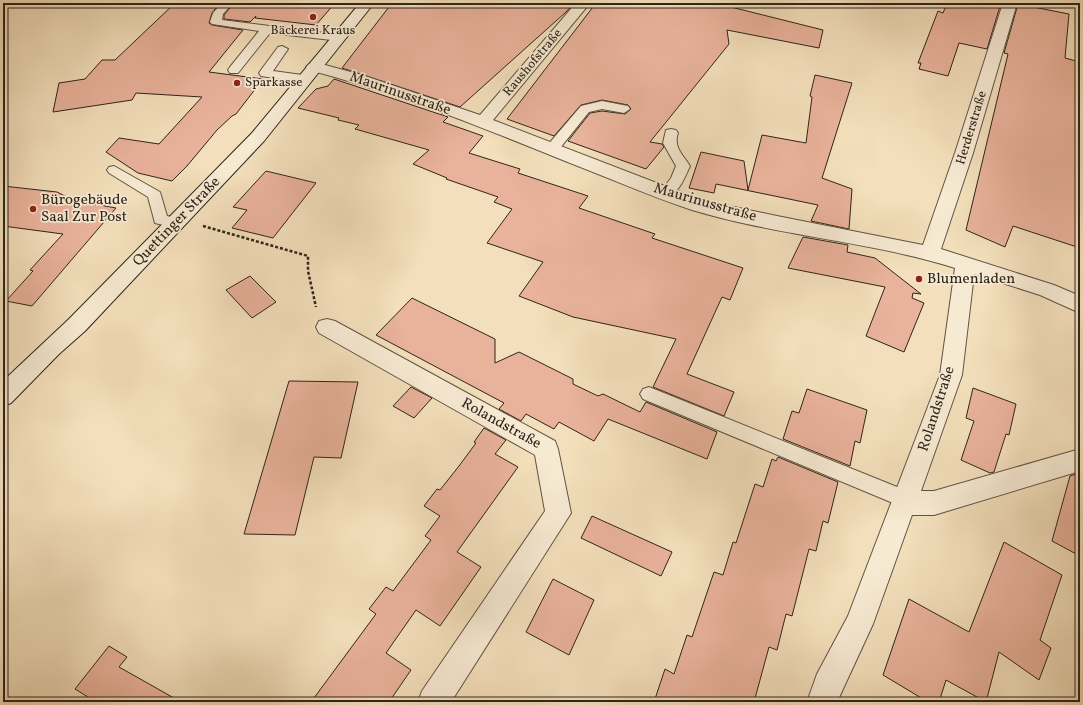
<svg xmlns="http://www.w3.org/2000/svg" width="1083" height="705" viewBox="0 0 1083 705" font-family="Vollkorn,serif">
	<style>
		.building { fill: #e9b29b; stroke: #2e241b }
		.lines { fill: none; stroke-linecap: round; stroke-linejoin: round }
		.lane-casing { stroke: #5f5343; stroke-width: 2 }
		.street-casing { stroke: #5f5343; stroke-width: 2 }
		.secondary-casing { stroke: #2e241b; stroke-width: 2 }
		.path { stroke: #2e241b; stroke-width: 2.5; stroke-dasharray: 3 2; stroke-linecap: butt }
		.lane { fill: #f7ead3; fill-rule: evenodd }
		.street { fill: #f7ead3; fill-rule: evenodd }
		.secondary { fill: #f7ead3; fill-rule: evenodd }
		.poi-dot { fill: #8f2418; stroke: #f7ead3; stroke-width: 1.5 }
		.labels { text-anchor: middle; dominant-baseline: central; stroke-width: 3.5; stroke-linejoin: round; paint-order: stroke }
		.far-poi-label { font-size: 13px; fill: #2e241b; stroke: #f7ead3 }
		.far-street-label { font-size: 13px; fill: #2e241b; stroke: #f7ead3 }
		.street-label { font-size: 15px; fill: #2e241b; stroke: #f7ead3 }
		.poi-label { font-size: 15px; fill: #2e241b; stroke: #f7ead3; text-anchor: start }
	</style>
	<rect width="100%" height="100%" fill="#f3dfbb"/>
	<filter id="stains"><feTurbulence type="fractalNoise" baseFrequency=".005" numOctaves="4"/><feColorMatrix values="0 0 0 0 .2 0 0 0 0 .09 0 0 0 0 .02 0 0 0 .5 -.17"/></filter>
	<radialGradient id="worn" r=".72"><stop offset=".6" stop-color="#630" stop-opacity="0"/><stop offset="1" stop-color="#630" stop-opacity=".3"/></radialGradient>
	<path class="building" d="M175 3H220L212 13 209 23 212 25 243 30 209 72 263 79 236 114 232 116 217 130 187 166 172 181 138 173 106 152 119 138 159 144 202 97 136 93 132 100 53 112 59 83 85 79 102 60H115Z
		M234 3H335L316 25 255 18 256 16 250 22 224 19V15Z
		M392 3H574L566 12 460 107 342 68Z
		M596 3H715L823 30 819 48 727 30 729 44 650 142 662 144 664 147 646 169 568 141 590 113 602 111 625 114 631 109 628 105 602 100 581 105 554 136 507 119Z
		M947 3H1001L987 49 959 43 948 76 919 69 921 63H918L938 11 943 13Z
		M1018 4 1069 14 1065 58 1080 62V248L1013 226 1005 247 966 230 1008 54 1004 53Z
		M815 75 852 83 822 178 852 189 849 229 811 221 818 205 716 184 714 193 689 188 701 152 744 161 748 190 762 135 806 143 812 97 810 96Z
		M334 79 448 117 443 122 483 136 469 153 520 169 518 173 588 196 579 208 655 234 652 238 743 268 730 300 722 297 687 374 734 392 724 416 653 387 676 339 573 317 519 296 543 262 487 243 512 209 494 202 498 197 446 179 447 178 413 164 429 150 355 129 359 125 338 120 339 118 298 108 316 89 328 86Z
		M266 171 316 183 273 238 232 228 247 210 233 207Z
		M3 186 57 192 73 200 116 208 32 306 6 301 33 271 30 270 63 234 3 226Z
		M803 237 848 245 847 252 875 258 921 294 913 293 912 298 924 303 904 352 866 336 885 287 788 268Z
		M250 276 276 302 252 318 226 290Z
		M412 298 495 339V363L519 352 573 379V384L598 396 603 394 640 412 646 402 717 432 707 459 608 419 594 441 559 422 554 429 526 414 521 421 499 409 504 403 376 335Z
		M289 381 358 382 341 458 314 457 295 535 244 534Z
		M411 387 432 398 414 418 393 406Z
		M973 388 1016 404 1009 435 1006 434 994 472 990 473 961 460 974 421 966 418Z
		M807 389 867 410 860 443 855 441 850 466 783 439 792 411 799 413Z
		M484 428 506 440 495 454 518 467 457 552 481 567 440 626 416 610 386 653 411 670 389 702H311L376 614 369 609 386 587 393 591 431 540 425 536 440 516 424 506 437 489 440 490 459 466 476 443 474 442Z
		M778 457 838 482 828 523 823 521 816 551 809 549 792 616 786 614 777 650 769 647 754 702H654L665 669 674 674 687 635 692 637 714 572 723 575 733 542 736 543 755 484 763 487 772 459 776 461Z
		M1080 473V556L1052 541 1070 476Z
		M592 516 672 552 661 576 581 538Z
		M1004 542 1062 575 1040 640 1051 648 1039 680 999 652 986 702 946 680 939 702H928L883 675 909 599 969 632Z
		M553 579 594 600 569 655 526 632Z
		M109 646 127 657 119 667 181 702H96L75 689Z"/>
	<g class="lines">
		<g class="lane-casing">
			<path id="lane" d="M222 3H233L223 14 222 20 340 35 346 38 340 41 270 33 238 73H230L228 70 230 67 259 31 212 24 210 22 213 13Z
				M282 46 288 49 273 71 310 76 312 79 310 82 306 83 261 76 259 73 261 70 278 47Z
				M602 101 628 106 630 109 624 113 602 109 589 112 556 153H546L544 150 546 147 581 106Z
				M671 129 676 130 678 133C673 147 683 155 690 166 685 177 676 201 661 197L659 194 671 178 676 166 663 143 666 130Z
				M114 166 160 192 167 216 180 219 182 223 180 227 175 228 155 223 148 197 109 173 107 170 109 167Z
				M649 387 912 493 915 499 912 505 905 508 643 399 640 394 643 389Z"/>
		</g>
		<g class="street-casing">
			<path id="street" d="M576 3H590L493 120 701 200 777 216 923 245 955 153 1003 3H1017L973 153 941 249 1054 285 1080 296V313L1040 295 974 274 962 375 921 491H934L1080 449V471L934 515H912L873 624 837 702H807L817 674 848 616 940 375 955 268C869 241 778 236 692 210 649 196 607 177 565 161 481 127 397 93 309 70L306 67 309 64 314 62 362 75 480 115Z
				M327 319 335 321 555 441 558 449 571 513 451 702H418L422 691 545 511 535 455 319 333 316 327 319 321Z"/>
		</g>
		<g class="secondary-casing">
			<path id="secondary" d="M360 3H374L264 141 85 331 59 354 11 403 3 406V381L69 319 252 133Z"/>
		</g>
		<path class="path" d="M203 226 308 256V271L316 307"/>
		<use href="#lane" class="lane"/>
		<use href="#street" class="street"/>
		<use href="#secondary" class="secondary"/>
	</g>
	<g class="poi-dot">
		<circle cx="313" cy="17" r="4"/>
		<circle cx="237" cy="83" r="4"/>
		<circle cx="33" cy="209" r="4"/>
		<circle cx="919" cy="279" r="4"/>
	</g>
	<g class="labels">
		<g class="far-poi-label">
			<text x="313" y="31">Bäckerei Kraus</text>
			<text x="245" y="83" text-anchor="start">Sparkasse</text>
		</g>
		<g class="far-street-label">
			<text transform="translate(533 63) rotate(-50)">Raushofstraße</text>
			<text transform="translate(972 128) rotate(-73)">Herderstraße</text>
		</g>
		<g class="street-label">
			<text transform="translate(400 94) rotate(19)">Maurinusstraße</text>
			<text transform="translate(705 203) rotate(16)">Maurinusstraße</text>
			<text transform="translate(177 222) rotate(-46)">Quettinger Straße</text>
			<text transform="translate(937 409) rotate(-72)">Rolandstraße</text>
			<text transform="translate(501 424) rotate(29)">Rolandstraße</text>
		</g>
		<g class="poi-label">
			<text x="41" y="200">Bürogebäude<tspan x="41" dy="17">Saal Zur Post</tspan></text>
			<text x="927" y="279">Blumenladen</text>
		</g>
	</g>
	<rect width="1083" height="705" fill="none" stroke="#f3dfbb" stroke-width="16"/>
	<rect x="4" y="4" width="1075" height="697" fill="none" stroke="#2e241b" stroke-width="2"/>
	<rect x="8" y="8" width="1067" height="689" fill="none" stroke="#2e241b"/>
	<rect width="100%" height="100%" filter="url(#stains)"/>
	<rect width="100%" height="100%" fill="url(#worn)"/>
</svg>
